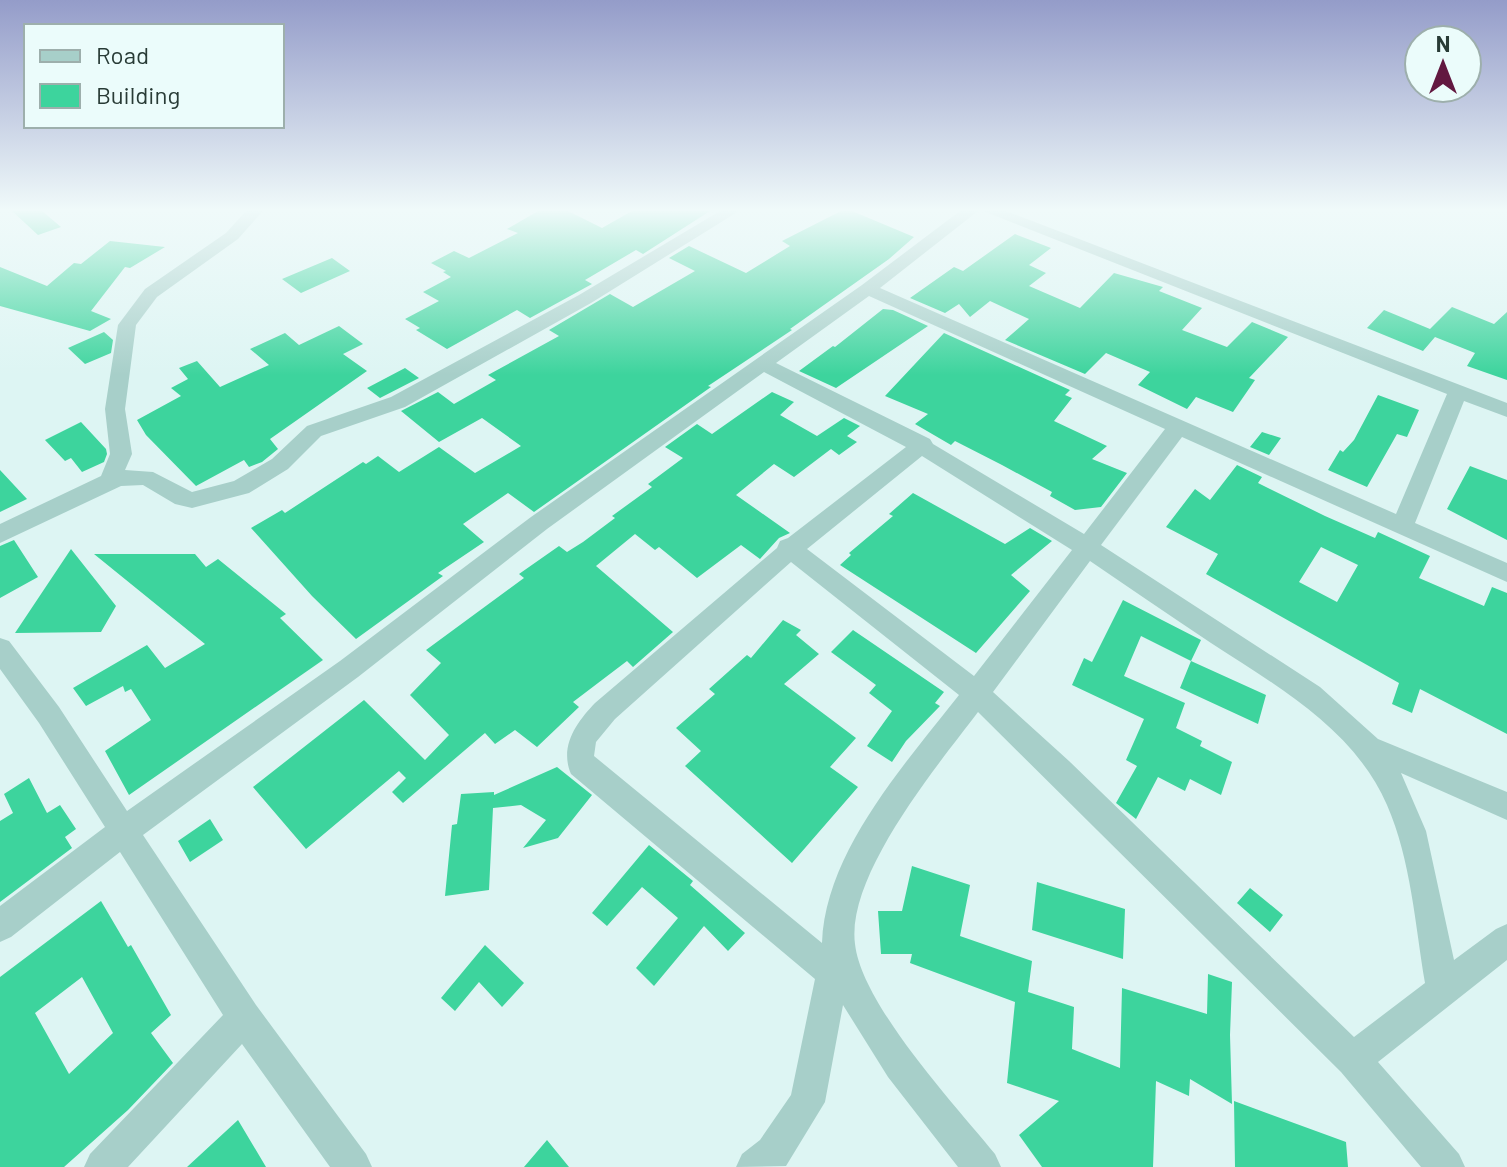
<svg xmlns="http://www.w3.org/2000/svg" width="1507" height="1167" viewBox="0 0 1507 1167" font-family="Barlow,sans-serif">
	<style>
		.building { fill: #3dd49d; fill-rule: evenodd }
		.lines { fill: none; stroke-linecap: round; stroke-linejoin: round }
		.street { fill: #a7cfc9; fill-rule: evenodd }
	</style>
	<rect width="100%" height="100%" fill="#ddf5f3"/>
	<path class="building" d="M12 211H42L61 227 38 235Z
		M538 211H568L602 228 632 211H710L643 254 636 250 585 280 592 284 530 318 517 310 447 349 416 330 420 328 405 319 439 301 423 292 451 277 443 272 446 271 431 263 454 251 469 258 518 233 507 229Z
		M841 211H852L914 237 889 259 790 329 792 330 708 386 711 387 534 512 508 493 463 524 484 542 438 573 443 576 356 639 312 596 251 528 282 510 285 513 363 462 366 464 378 456 399 472 439 447 475 473 521 446 482 418 439 442 401 411 438 392 454 404 496 380 488 375 559 336 549 330 610 294 633 307 695 271 669 258 689 246 746 273 790 246 782 241Z
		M1015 234 1051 248 1029 265 1046 273 1029 286 1080 308 1114 273 1163 287 1159 291 1202 308 1182 330 1227 347 1252 322 1288 337 1249 378 1255 380 1233 412 1196 397 1187 409 1138 385 1150 372 1106 353 1085 374 1005 340 1029 319 990 301 970 317 959 304 945 313 910 298 954 267 963 271Z
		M110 241 165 247 130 268 125 267 91 311 111 319 90 331 0 306V267L47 286 74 263 81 264Z
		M332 258 350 271 301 293 282 279Z
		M1452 307 1494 324 1507 312V380L1467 366 1475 353 1435 337 1423 351 1367 328 1384 310 1430 329Z
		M883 309 893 310 928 326 836 388 799 371 833 346 835 347Z
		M339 326 363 344 343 354 367 371 270 439 278 449 262 462 249 467 244 460 196 486 146 435 137 420 181 396 171 388 188 379 179 368 197 361 220 387 269 365 250 349 285 333 299 345Z
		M104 332 113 340 111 353 85 364 68 348Z
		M944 333 1070 390 1065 395 1072 398 1054 421 1107 446 1092 459 1127 473 1101 507 1075 510 1050 496 1052 492 1002 465 955 441 951 445 915 424 928 414 885 396Z
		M405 368 419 378 380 398 367 388Z
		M772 392 794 402 780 415 817 436 844 418 860 426 847 436 857 442 839 455 831 449 794 477 774 464 736 495 790 533 779 538 760 559 741 545 697 578 659 547 655 550 635 534 596 566 673 632 633 667 627 661 573 702 579 707 537 747 515 730 495 744 485 733 403 803 392 792 406 778 399 771 306 849 253 787 364 700 425 760 449 735 410 695 441 663 426 650 524 578 519 574 559 546 567 552 583 542 615 518 612 516 652 487 648 484 683 458 665 447 697 424 712 434Z
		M1378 395 1419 410 1407 437 1397 434 1367 487 1328 470 1340 450 1343 452 1354 440Z
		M81 422 106 449 107 454 104 462 82 472 71 458 65 461 45 440Z
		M1262 432 1281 438 1269 455 1250 447Z
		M1237 465 1262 477 1258 483 1325 516 1375 538 1378 532 1430 556 1419 578 1484 606 1492 587 1507 593V734L1420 689 1412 713 1392 704 1399 683 1206 574 1218 554 1166 527 1195 489 1210 500ZM1321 547 1358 565 1337 602 1299 582Z
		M1470 466 1507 480V540L1447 509Z
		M0 470 27 499 0 512Z
		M913 493 1005 544 1030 528 1052 541 1011 575 1030 591 976 653 840 565 851 555 849 553 893 516 889 514Z
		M14 540 38 577 0 598V546Z
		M71 549 116 606 101 632 15 633Z
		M94 554H195L206 567 218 559 286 614 280 618 323 660 129 795 105 751 151 720 131 689 125 692 123 686 86 706 73 688 147 645 165 668 205 644Z
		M1123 600 1201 640 1191 661 1141 636 1124 676 1185 703 1176 728 1202 741 1200 746 1232 762 1221 795 1190 779 1185 791 1158 777 1136 819 1116 803 1137 766 1126 760 1144 719 1072 685 1084 658 1092 662Z
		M783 620 801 630 796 635 819 654 784 684 856 738 830 767 858 787 792 863 685 766 701 751 676 728 715 694 709 689 747 655 751 658Z
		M853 630 944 692 935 703 940 706 906 741 892 762 867 746 892 711 869 693 876 685 831 652Z
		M1191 661 1266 695 1258 724 1180 688Z
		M557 767 592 795 558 838 523 848 546 820 521 805 493 808 489 890 445 896 452 825 457 824 461 794 494 792V795Z
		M29 778 47 813 60 805 76 829 65 837 72 848 0 902V821L13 813 4 794Z
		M210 819 223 840 190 862 178 841Z
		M649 845 693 881 690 885 745 933 728 951 704 926 654 986 636 968 678 918 642 887 607 926 592 913Z
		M912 866 970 885 960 936 1032 961 1028 992 1074 1007 1072 1049 1120 1068 1122 988 1207 1014 1208 974 1232 982 1230 1035 1232 1104 1190 1079 1189 1096 1156 1081 1153 1167H1042L1019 1135 1059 1101 1007 1083 1015 1002 910 963 912 954H881L878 911H902Z
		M1037 882 1125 909 1123 959 1032 930Z
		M1250 888 1283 915 1270 932 1237 903Z
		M101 901 128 947 131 945 171 1015 151 1033 173 1063 128 1110 64 1167H0V977ZM82 977 113 1033 69 1074 35 1013Z
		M485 945 524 983 502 1007 479 982 455 1011 441 998Z
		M1234 1101 1346 1142 1348 1167H1235Z
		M238 1120 266 1167H187Z
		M547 1140 569 1167H524Z"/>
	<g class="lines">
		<path class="street" d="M246 211H263L238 239 157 297 136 325 125 409 132 454 125 470 153 472 192 492 234 481 272 459 307 426 391 397 579 295 720 211H739L591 303 405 407 321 436 288 469 249 493 192 508 175 504 143 485 121 486 0 543V524L101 476 110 454 105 409 118 325 145 289 226 233Z
			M960 211H978L880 288 1396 514 1447 394 983 211H1006L1507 403V417L1464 401 1415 523 1507 563V582L1182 437 1101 545 1320 687 1378 739 1507 792V820L1401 773 1426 831 1454 960 1496 929 1507 924V960L1378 1062 1459 1154 1465 1167H1421L1341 1072 978 712C938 765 846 875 855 944 862 1005 955 1105 995 1154L1001 1167H958L888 1077 843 1005 825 1102 786 1166 736 1167 742 1154 760 1140 791 1095 815 979 571 774C559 746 577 722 595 703L777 548 780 541 788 538 906 447 764 372 547 529 358 677 143 835 256 1005 366 1154 372 1167H330L242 1044 128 1167H84L90 1154 223 1015 120 852 11 937 0 942V906L105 827 39 723 0 669V638L9 641 59 707 127 811 340 661 531 517 862 285ZM869 296 1165 429 1084 534 933 444 930 439 776 363ZM922 456 1072 550 974 676 807 549ZM1090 561C1130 588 1170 616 1211 643 1277 686 1354 729 1387 805 1411 860 1415 924 1425 983L1354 1037 1069 761 993 692ZM791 562 959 695C905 764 825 852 822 943L594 756 596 742 615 719Z"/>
	</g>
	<linearGradient id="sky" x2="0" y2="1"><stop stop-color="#949cc9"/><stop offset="0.56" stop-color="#f0fafa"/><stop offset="1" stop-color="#f0fafa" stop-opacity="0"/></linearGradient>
	<rect width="1507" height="375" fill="url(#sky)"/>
	<rect x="24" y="24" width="260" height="104" fill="#ebfcfb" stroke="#9dafac" stroke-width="2"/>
	<rect x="40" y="50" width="40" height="12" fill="#a7cfc9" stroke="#9dafac" stroke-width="2"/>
	<text x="96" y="64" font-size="24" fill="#283b36">Road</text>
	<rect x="40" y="84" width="40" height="24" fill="#3dd49d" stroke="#9dafac" stroke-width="2"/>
	<text x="96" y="104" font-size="24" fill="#283b36">Building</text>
	<g transform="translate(1443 64)"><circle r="38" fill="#ebfcfb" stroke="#9dafac" stroke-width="2"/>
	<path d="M0-6L14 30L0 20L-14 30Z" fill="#621840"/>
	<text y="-12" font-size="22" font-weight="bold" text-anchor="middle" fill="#283b36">N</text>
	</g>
</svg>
